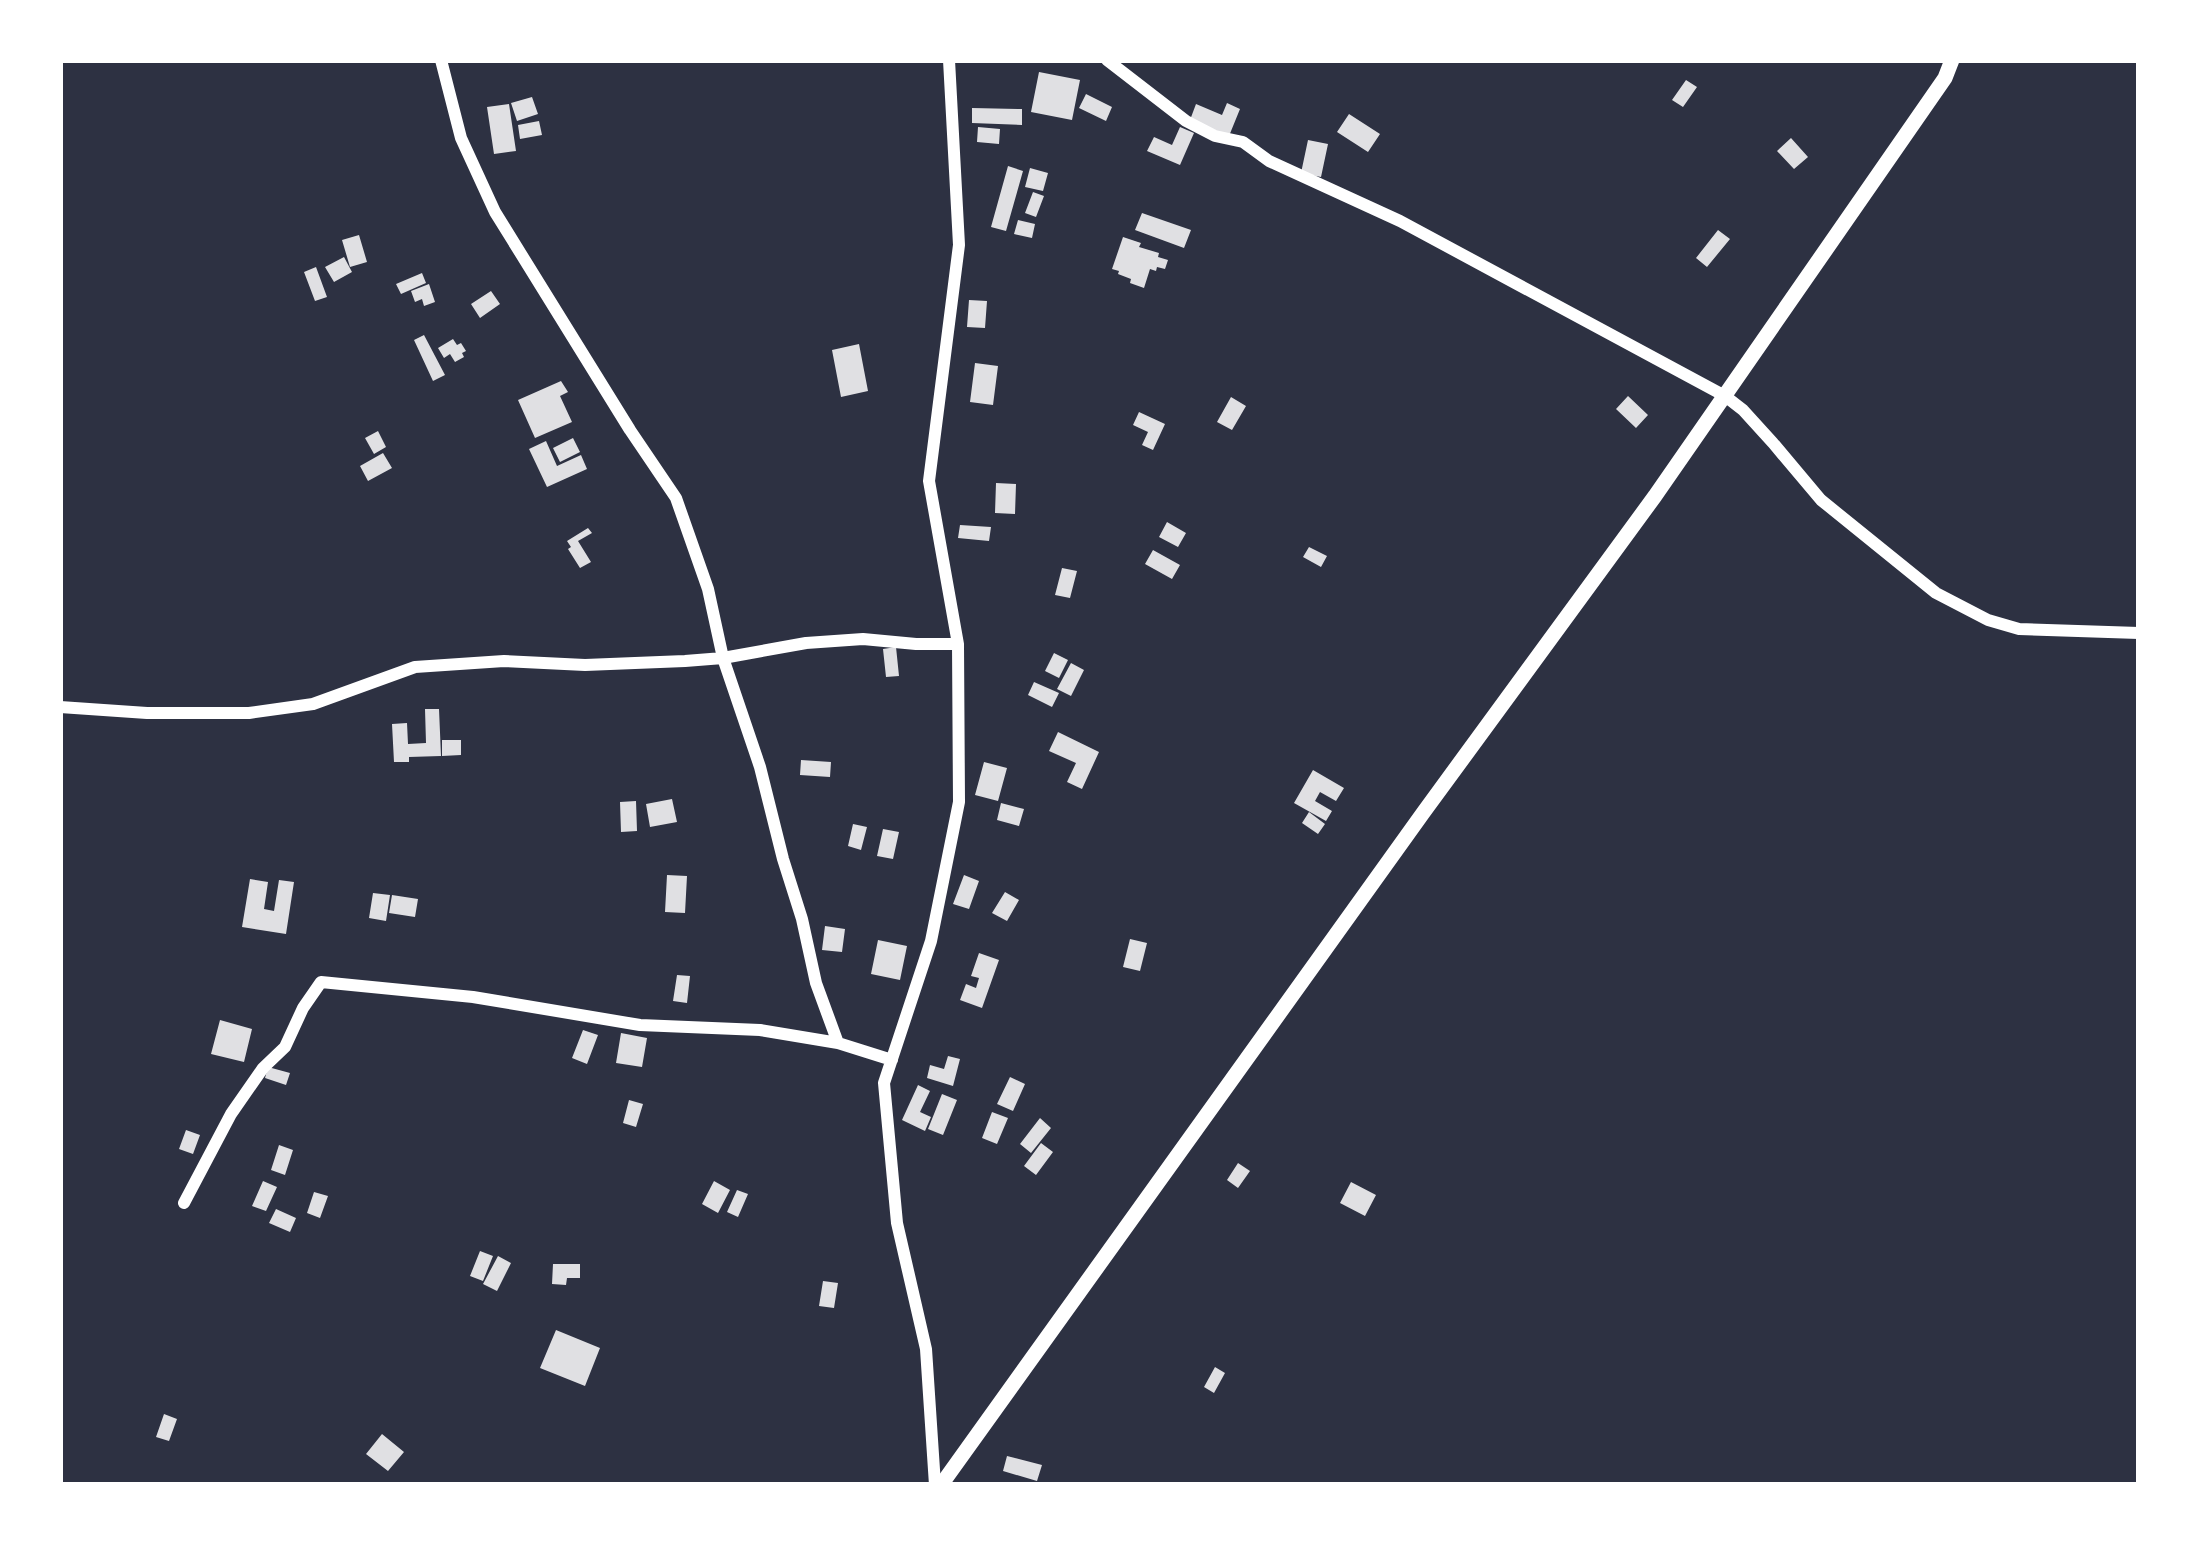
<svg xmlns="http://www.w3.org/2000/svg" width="2199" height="1545" viewBox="0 0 2199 1545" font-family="'Crimson Pro',serif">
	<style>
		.building { fill: #e0e0e3 }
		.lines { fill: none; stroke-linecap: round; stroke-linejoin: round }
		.minor { stroke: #fff; stroke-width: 12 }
		.tertiary { stroke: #fff; stroke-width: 15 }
	</style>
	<rect width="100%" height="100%" fill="#2d3142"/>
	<path class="building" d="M1039 72 1080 80 1072 120 1031 112Z
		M1686 80 1697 87 1683 107 1672 100Z
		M1086 94 1112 107 1106 121 1079 108Z
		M532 97 538 114 517 121 511 103Z
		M1227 103 1240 109 1229 136 1190 120 1196 104 1222 115Z
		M509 104 516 151 494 154 487 107Z
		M972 108 1022 109V125L972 123Z
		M1349 114 1380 134 1368 152 1337 132Z
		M539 121 542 135 520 139 518 125Z
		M978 127 1000 129 999 144 977 142Z
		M1180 127 1194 133 1180 165 1147 151 1154 137 1172 145Z
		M1791 138 1808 157 1794 169 1777 151Z
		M1308 140 1328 144 1321 177 1301 173Z
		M1008 166 1023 171 1006 231 991 227Z
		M1030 168 1048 173 1043 191 1025 187Z
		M1033 192 1044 196 1036 217 1025 213Z
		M1142 213 1191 230 1184 248 1135 230Z
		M1018 220 1035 224 1032 238 1014 234Z
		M1718 230 1730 239 1707 267 1696 258Z
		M359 235 367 262 350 267 342 240Z
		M1123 237 1141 243 1139 247 1159 253 1158 257 1168 260 1165 269 1157 267 1156 271 1150 269 1144 288 1130 283 1131 279 1118 274 1119 271 1112 269Z
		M344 257 352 272 334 282 325 267Z
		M316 267 327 297 315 301 304 272Z
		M422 273 426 283 401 294 396 284Z
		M429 284 435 302 424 306 422 299 415 302 411 291Z
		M491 291 500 304 480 318 471 304Z
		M969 300 987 301 985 328 967 327Z
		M424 335 445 375 433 381 414 340Z
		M453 339 457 345 461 343 466 351 462 353 464 357 455 362 450 354 444 358 438 348Z
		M859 344 868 391 841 397 832 350Z
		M975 363 998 366 993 405 970 402Z
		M561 381 568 392 560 396 572 422 535 438 518 400Z
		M1628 396 1648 415 1636 428 1616 409Z
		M1231 397 1246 406 1232 430 1217 422Z
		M1139 412 1165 424 1153 450 1142 445 1148 432 1133 425Z
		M378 431 386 447 374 454 365 438Z
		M573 438 580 452 560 462 553 448Z
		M546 441 557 466 581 455 587 469 547 487 529 449Z
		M383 453 392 468 368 481 360 466Z
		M996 483 1016 484 1015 514 995 513Z
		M1167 522 1186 533 1178 547 1159 537Z
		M960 525 991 527 989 541 958 538Z
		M588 528 592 533 578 541 591 562 580 568 568 549 571 547 567 541Z
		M1309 547 1327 556 1321 567 1303 557Z
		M1153 550 1180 565 1172 579 1145 564Z
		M1062 568 1077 571 1070 598 1055 595Z
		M896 647 899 676 886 677 883 649Z
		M1054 653 1068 660 1059 678 1045 671Z
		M1071 663 1084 670 1071 696 1057 689Z
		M1034 682 1059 693 1052 707 1028 695Z
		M425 709H439L441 756 409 757V762H394L392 724 407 723 408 744 426 743Z
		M1058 732 1099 752 1082 789 1067 782 1076 763 1049 751Z
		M442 740H461V755L442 756Z
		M801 760 831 762 830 777 800 775Z
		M984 762 1007 768 998 801 975 795Z
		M1313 770 1344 788 1336 801 1320 792 1315 801 1332 811 1326 821 1294 803Z
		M672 799 677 822 650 827 646 804Z
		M636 801 637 831 621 832 620 802Z
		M1001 803 1024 809 1019 826 997 820Z
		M1309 812 1325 824 1318 834 1302 823Z
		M853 824 867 827 861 850 848 846Z
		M883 829 899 832 893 859 877 856Z
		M667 875 687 876 685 913 665 912Z
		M964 875 979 881 969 909 953 904Z
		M250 879 268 882 264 909 274 911 279 880 294 882 286 934 242 927Z
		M1005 892 1019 900 1007 921 992 913Z
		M373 893 390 895 386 921 369 918Z
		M392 895 418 899 415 917 389 913Z
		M825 926 845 929 842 952 822 950Z
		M1130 939 1147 943 1140 971 1123 967Z
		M878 940 907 946 900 980 871 974Z
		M979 953 999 960 982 1008 960 1000 966 984 976 988 979 978 971 976Z
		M677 975 690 976 687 1003 673 1001Z
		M220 1020 252 1029 244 1062 211 1054Z
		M583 1030 598 1035 587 1064 572 1058Z
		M621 1033 647 1038 642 1067 616 1063Z
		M948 1056 960 1059 953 1086 927 1078 930 1065 944 1069Z
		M268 1067 290 1073 286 1085 265 1078Z
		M1010 1077 1025 1084 1013 1111 997 1104Z
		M918 1085 930 1091 920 1112 931 1117 925 1131 902 1120Z
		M942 1094 957 1100 943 1135 928 1129Z
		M629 1100 643 1104 636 1127 623 1123Z
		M992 1112 1008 1118 997 1144 982 1138Z
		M1040 1118 1051 1128 1031 1153 1020 1144Z
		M186 1130 200 1135 193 1154 179 1149Z
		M1041 1143 1053 1152 1036 1175 1024 1166Z
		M279 1145 293 1150 285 1175 271 1170Z
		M1238 1163 1250 1171 1238 1188 1227 1180Z
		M263 1181 277 1187 266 1211 252 1206Z
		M714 1181 730 1190 718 1213 702 1204Z
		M1351 1182 1376 1195 1365 1216 1340 1203Z
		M737 1190 748 1194 738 1217 727 1212Z
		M314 1192 328 1196 320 1218 307 1213Z
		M276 1209 296 1218 290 1232 269 1223Z
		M480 1251 493 1256 483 1281 470 1276Z
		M498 1256 511 1263 497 1291 483 1284Z
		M553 1264H580V1278H567L566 1285 552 1284Z
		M823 1281 838 1283 834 1308 819 1306Z
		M556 1330 600 1348 585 1386 540 1368Z
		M1215 1367 1225 1373 1214 1393 1204 1387Z
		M164 1414 177 1419 169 1441 156 1437Z
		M382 1434 404 1452 388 1471 366 1454Z
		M1007 1456 1042 1465 1037 1481 1003 1471Z"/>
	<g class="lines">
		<path class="minor" d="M441 60 461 138 495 212 630 430 676 498 708 589 723 658 760 767 783 859 802 919 816 983 838 1043
			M1107 60 1186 121 1215 136 1243 142 1269 161 1400 221 1725 396 1743 410 1773 443 1821 500 1936 593 1988 620 2019 629 2139 633
			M60 707 147 713H249L313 704 415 667 504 661 585 665 685 661 723 658 806 643 863 639 916 644H958
			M184 1203 231 1114 263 1068 285 1047 303 1008 321 982 473 997 640 1025 760 1030 838 1043 892 1060
			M935 1485 926 1349 897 1223 884 1083 931 941 959 802 958 644 929 481 959 245 949 60"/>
		<path class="tertiary" d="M941 1485 1423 813 1655 496 1945 78 1952 60"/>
	</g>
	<rect width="2199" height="1545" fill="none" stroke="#ffffff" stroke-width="126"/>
</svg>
